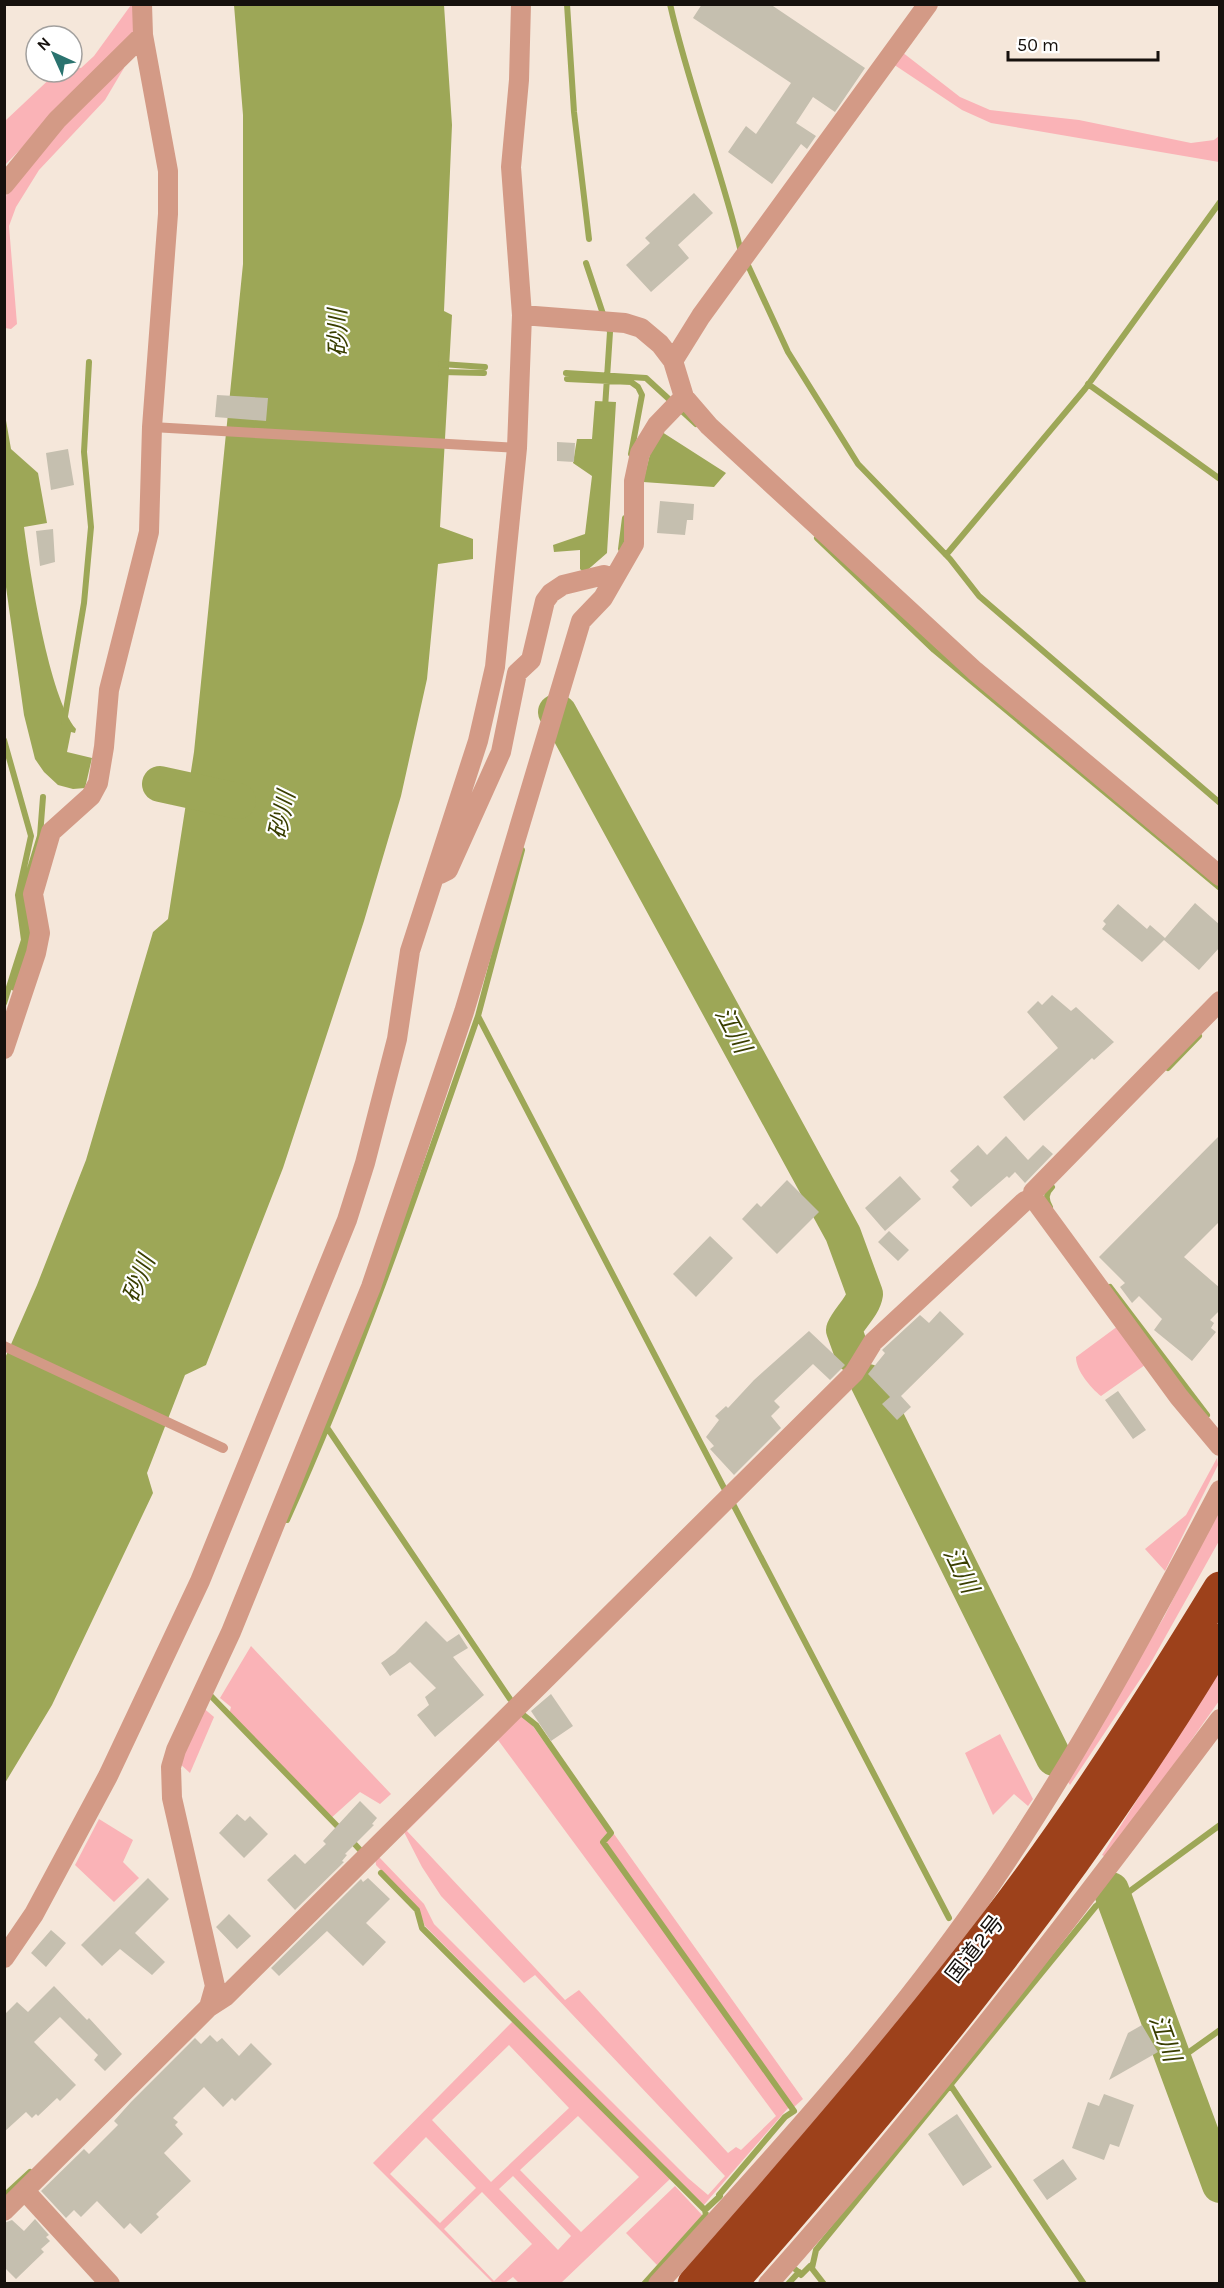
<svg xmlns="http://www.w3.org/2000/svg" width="1224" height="2288" viewBox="0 0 1224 2288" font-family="Karla,'Noto Sans JP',sans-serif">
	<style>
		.green { fill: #fab3b7; fill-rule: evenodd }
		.water { fill: #9da757 }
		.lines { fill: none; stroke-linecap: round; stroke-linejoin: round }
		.stream { stroke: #9da757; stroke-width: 6 }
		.river { stroke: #9da757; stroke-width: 36 }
		.building { fill: #c5bfaf }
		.lane { stroke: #d39a86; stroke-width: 10 }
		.street { stroke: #d39a86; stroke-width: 20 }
		.highway { stroke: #9d411b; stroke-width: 33 }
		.labels { text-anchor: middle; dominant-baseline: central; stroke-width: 4.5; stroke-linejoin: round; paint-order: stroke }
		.street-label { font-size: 22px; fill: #16110d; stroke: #fff }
		.water-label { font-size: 24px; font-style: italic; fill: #393e00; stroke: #fff }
	</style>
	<rect width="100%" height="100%" fill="#f5e7da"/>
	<path class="green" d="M131 5H138L134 34 5 165V121L57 72H72V67L81 68 94 56Z
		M902 52 960 97 990 110 1079 120 1191 143 1214 140 1219 136V162L991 123 962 110 893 64Z
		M120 67 124 68 105 100 39 170 16 207 9 226 17 324 11 329 5 328V197L53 136Z
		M1118 1326 1145 1365 1101 1396C1091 1388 1076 1371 1076 1357Z
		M1217 1458 1218 1465 1165 1571 1145 1549 1186 1515Z
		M1219 1509V1541L1149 1666 1070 1785 1066 1779 1164 1617Z
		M251 1646 391 1794 380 1804 360 1792 330 1819 229 1715 231 1707 220 1698Z
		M1219 1671V1701L1108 1858 1102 1855Z
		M201 1706 214 1717 190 1773 178 1762Z
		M519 1715 530 1722 608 1832 600 1841 789 2107 703 2206 425 1926 418 1909 376 1865 375 1857ZM498 1740 776 2116 741 2150 736 2147 728 2153 579 1990 565 2000 407 1831ZM404 1832 422 1867 441 1896 524 1983 535 1975 725 2176 708 2195 688 2178 434 1924 424 1904 379 1857Z
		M1000 1734 1033 1799 1028 1806 1014 1794 993 1815 965 1753Z
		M99 1819 133 1840 123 1862 139 1878 114 1902 75 1865Z
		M614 1834 803 2099 794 2107 606 1842Z
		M513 2021 670 2179 561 2283H519L513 2277 505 2283H493L373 2163ZM509 2045 569 2108 491 2182 432 2120ZM578 2116 639 2177 581 2232 520 2170ZM426 2137 476 2188 440 2223 390 2174ZM513 2176 571 2236 558 2250 499 2189ZM482 2192 532 2244 494 2281 444 2229Z
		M675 2186 703 2216 657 2265 626 2233Z"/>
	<path class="water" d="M234 5H444L452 125 444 311 452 315 440 527 473 539V559L438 564 427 679 401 796 364 921 283 1168 206 1365 185 1375 147 1473 153 1493 52 1705 5 1783V1358L37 1285 86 1160 153 932 168 919 194 752 243 264V115Z
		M595 401 616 402 607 553 584 573 580 569V550L554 552 553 545 585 534 592 476 573 463 577 439H592Z
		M4 409 11 449 38 473 47 523 24 527C30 573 49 697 76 729L75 733 71 732 67 752 92 758 85 788 73 789 58 785 44 772 35 759 24 715 5 580Z
		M662 432 726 473 714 487 643 482 650 454Z"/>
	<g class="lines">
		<path class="stream" d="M567 4 574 112 589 239
			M670 4C689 88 721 168 741 252
			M746 261 788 352 858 464 950 559 979 596 1220 803
			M586 263 604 317
			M441 364 485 367
			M442 372 484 373
			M566 373 646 378 696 424
			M567 379 631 382 638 387 642 395 631 454
			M1088 384 1220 479
			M605 408 610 332 608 326
			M817 538 934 650 1220 888
			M621 549 625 518
			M946 555 1085 389 1220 202
			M64 722 84 603 91 527 84 452 89 362
			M4 740 31 836 18 895 24 940 4 1003
			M522 850 478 1016 724 1488
			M14 988 29 941 22 895 40 836 43 797
			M1168 1068 1199 1036
			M1050 1207C1045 1199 1046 1193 1052 1187
			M1110 1287 1207 1415
			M328 1429 510 1699
			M733 1504 949 1918
			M287 1520C361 1356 419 1186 478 1016
			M208 1693 343 1832
			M521 1713 536 1725 611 1833 603 1842 794 2111 785 2117 719 2195
			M350 1839 361 1851
			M381 1873 417 1910 422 1928 705 2210 720 2196
			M1115 1902 1220 1825
			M1185 2055 1220 2030
			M1174 2063 1178 2060
			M951 2086 1084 2284
			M4 2196 30 2172
			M812 2268 816 2250 1096 1906 1112 1893
			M796 2270 801 2275 810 2266 824 2284
			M644 2284 706 2215 705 2210
			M788 2284 799 2272"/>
		<path class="river" d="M556 712 559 713 843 1234 865 1294C863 1307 849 1318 844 1330L853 1355
			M160 784 238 801
			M868 1382 1054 1758
			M1111 1890 1220 2185"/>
	</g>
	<path class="building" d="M702 4H770L865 68 835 112 813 97 796 123 816 136 807 149 801 144 772 184 728 152 746 126 756 134 791 83 693 18Z
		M694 193 713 213 678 245 689 258 651 292 626 265 650 243 645 238Z
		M217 395 268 398 266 421 215 417Z
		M557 442 575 443 574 462 557 461Z
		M68 449 74 485 51 490 46 453Z
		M660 501 694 504 693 520H687L685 535 657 533Z
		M53 529 55 562 40 566 36 531Z
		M1195 903 1220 925V947L1199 970 1164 940 1142 962 1102 929 1106 924 1103 921 1118 904 1147 929 1150 925 1165 938Z
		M1052 995 1071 1011 1076 1007 1114 1042 1094 1060 1092 1058 1024 1121 1003 1097 1058 1048 1027 1012 1038 1001 1042 1005Z
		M1220 1135V1221L1184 1257 1220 1288V1310L1210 1320 1214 1323 1211 1328 1216 1332 1192 1361 1154 1330 1162 1319 1139 1296 1132 1303 1120 1287 1125 1283 1099 1257Z
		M1006 1136 1028 1160 1043 1145 1053 1154 1025 1183 1015 1172 1009 1178 1007 1176 971 1207 952 1187 959 1180 950 1171 978 1145 987 1155Z
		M900 1176 921 1199 885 1231 865 1208Z
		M787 1180 819 1212 777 1254 742 1219 757 1203 761 1207Z
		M889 1231 909 1250 898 1261 878 1242Z
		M710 1236 733 1258 696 1297 673 1274Z
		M940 1311 964 1334 901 1396 911 1407 897 1420 882 1404 890 1397 868 1374 885 1353 882 1350 920 1315 929 1323Z
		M809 1331 845 1365 830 1380 813 1364 774 1401 780 1407 771 1416 781 1428 734 1475 710 1449 714 1446 706 1437 719 1420 715 1416 726 1406 728 1408 754 1380Z
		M1118 1391 1146 1430 1133 1439 1105 1400Z
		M426 1621 447 1642 459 1634 468 1648 453 1657 484 1695 435 1737 417 1715 429 1705 425 1697 436 1688 410 1662 390 1676 381 1663 395 1653Z
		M551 1694 573 1726 551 1741 531 1711Z
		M360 1801 377 1818 372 1824 374 1825 345 1854 347 1855 342 1861 344 1862 295 1910 267 1880 295 1854 305 1864 326 1844 323 1841Z
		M237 1814 245 1821 250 1816 268 1834 244 1858 219 1833Z
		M148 1878 169 1899 135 1933 165 1962 152 1975 120 1949 102 1966 81 1945Z
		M368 1878 390 1899 366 1923 386 1942 363 1966 327 1931 279 1976 271 1968 361 1879 363 1882Z
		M229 1914 251 1936 237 1949 216 1927Z
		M51 1930 66 1943 46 1967 31 1953Z
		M54 1986 87 2020 89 2018 122 2054 105 2071 94 2060 98 2055 60 2017 34 2042 76 2085 60 2101 57 2098 38 2116 36 2114 32 2118 26 2112 4 2132V2015L17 2002 28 2012Z
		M1142 2025 1158 2052 1109 2080 1128 2033Z
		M210 2035 217 2042 222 2038 239 2056 251 2043 272 2064 235 2101 232 2098 223 2107 204 2087 173 2118 178 2122 175 2125 183 2134 164 2153 191 2181 156 2214 159 2217 141 2234 130 2223 124 2229 97 2201 81 2217 74 2210 66 2218 41 2191 84 2149 89 2154 118 2125 114 2121 131 2102 195 2038 201 2044Z
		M1104 2094 1134 2105 1119 2147 1110 2144 1104 2160 1072 2148 1088 2102 1099 2106Z
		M957 2114 992 2167 963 2186 928 2134Z
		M1063 2159 1077 2179 1047 2200 1033 2180Z
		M35 2219 49 2235 46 2237 50 2241 41 2249 44 2252 16 2279 4 2267V2223L12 2220 24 2231Z"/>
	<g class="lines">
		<path class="lane" d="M152 427 517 448
			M4 1346 223 1448"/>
		<path class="street" d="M4 185 57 120 143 35
			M522 315 625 323 641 328 660 344 673 361 684 397 709 426 975 671 1220 876
			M673 361 701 316 928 4
			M440 874 448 870 501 752 517 673 531 660 545 601 551 593 563 585 604 575 613 579
			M1220 1001 1033 1192 1034 1199 1179 1397 1220 1446
			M4 1049 36 953 40 933 33 894 51 832 91 796 98 783 104 747 109 690 149 532 152 427 168 214V171L143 35 142 4
			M4 1958 34 1914 108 1776 200 1581 347 1220 365 1163 397 1039 410 951 478 741 495 667 517 448 522 315 511 167 519 80 521 4
			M209 2007 215 1986 172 1798 171 1767 176 1750 231 1632 371 1287 464 1012 581 621 603 598 634 544V481L640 453 657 425 684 397
			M25 2191 110 2284
			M4 2211 209 2007 226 1996 854 1373 873 1342 1025 1201 1034 1199
			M658 2284C776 2155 896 2025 994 1880 1078 1756 1150 1623 1220 1490
			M768 2284C929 2104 1075 1912 1220 1719"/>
		<path class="highway" d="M694 2284C798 2166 901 2047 996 1923 1078 1816 1150 1702 1220 1588
			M730 2284C908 2082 1081 1872 1220 1640"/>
	</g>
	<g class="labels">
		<g class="street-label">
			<text transform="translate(975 1949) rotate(-52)">国道2号</text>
		</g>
		<g class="water-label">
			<text transform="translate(338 333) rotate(-91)">砂川</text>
			<text transform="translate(282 815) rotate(-78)">砂川</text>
			<text transform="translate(733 1030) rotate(62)">江川</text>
			<text transform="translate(139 1279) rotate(-69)">砂川</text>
			<text transform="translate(961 1570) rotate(64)">江川</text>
			<text transform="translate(1165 2038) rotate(70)">江川</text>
		</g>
	</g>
	<rect width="1224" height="2288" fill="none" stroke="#16110d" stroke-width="12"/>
	<g transform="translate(54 54) rotate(315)"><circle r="28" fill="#ffffff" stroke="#a2a09e" stroke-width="1.5"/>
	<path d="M0-4.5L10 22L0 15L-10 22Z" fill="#2a736f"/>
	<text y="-9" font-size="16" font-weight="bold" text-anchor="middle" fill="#16110d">N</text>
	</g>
	<path d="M1008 51v9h150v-9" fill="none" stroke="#16110d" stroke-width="3"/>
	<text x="1017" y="51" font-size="18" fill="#16110d" stroke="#ffffff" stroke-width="4.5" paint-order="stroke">50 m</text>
</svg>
